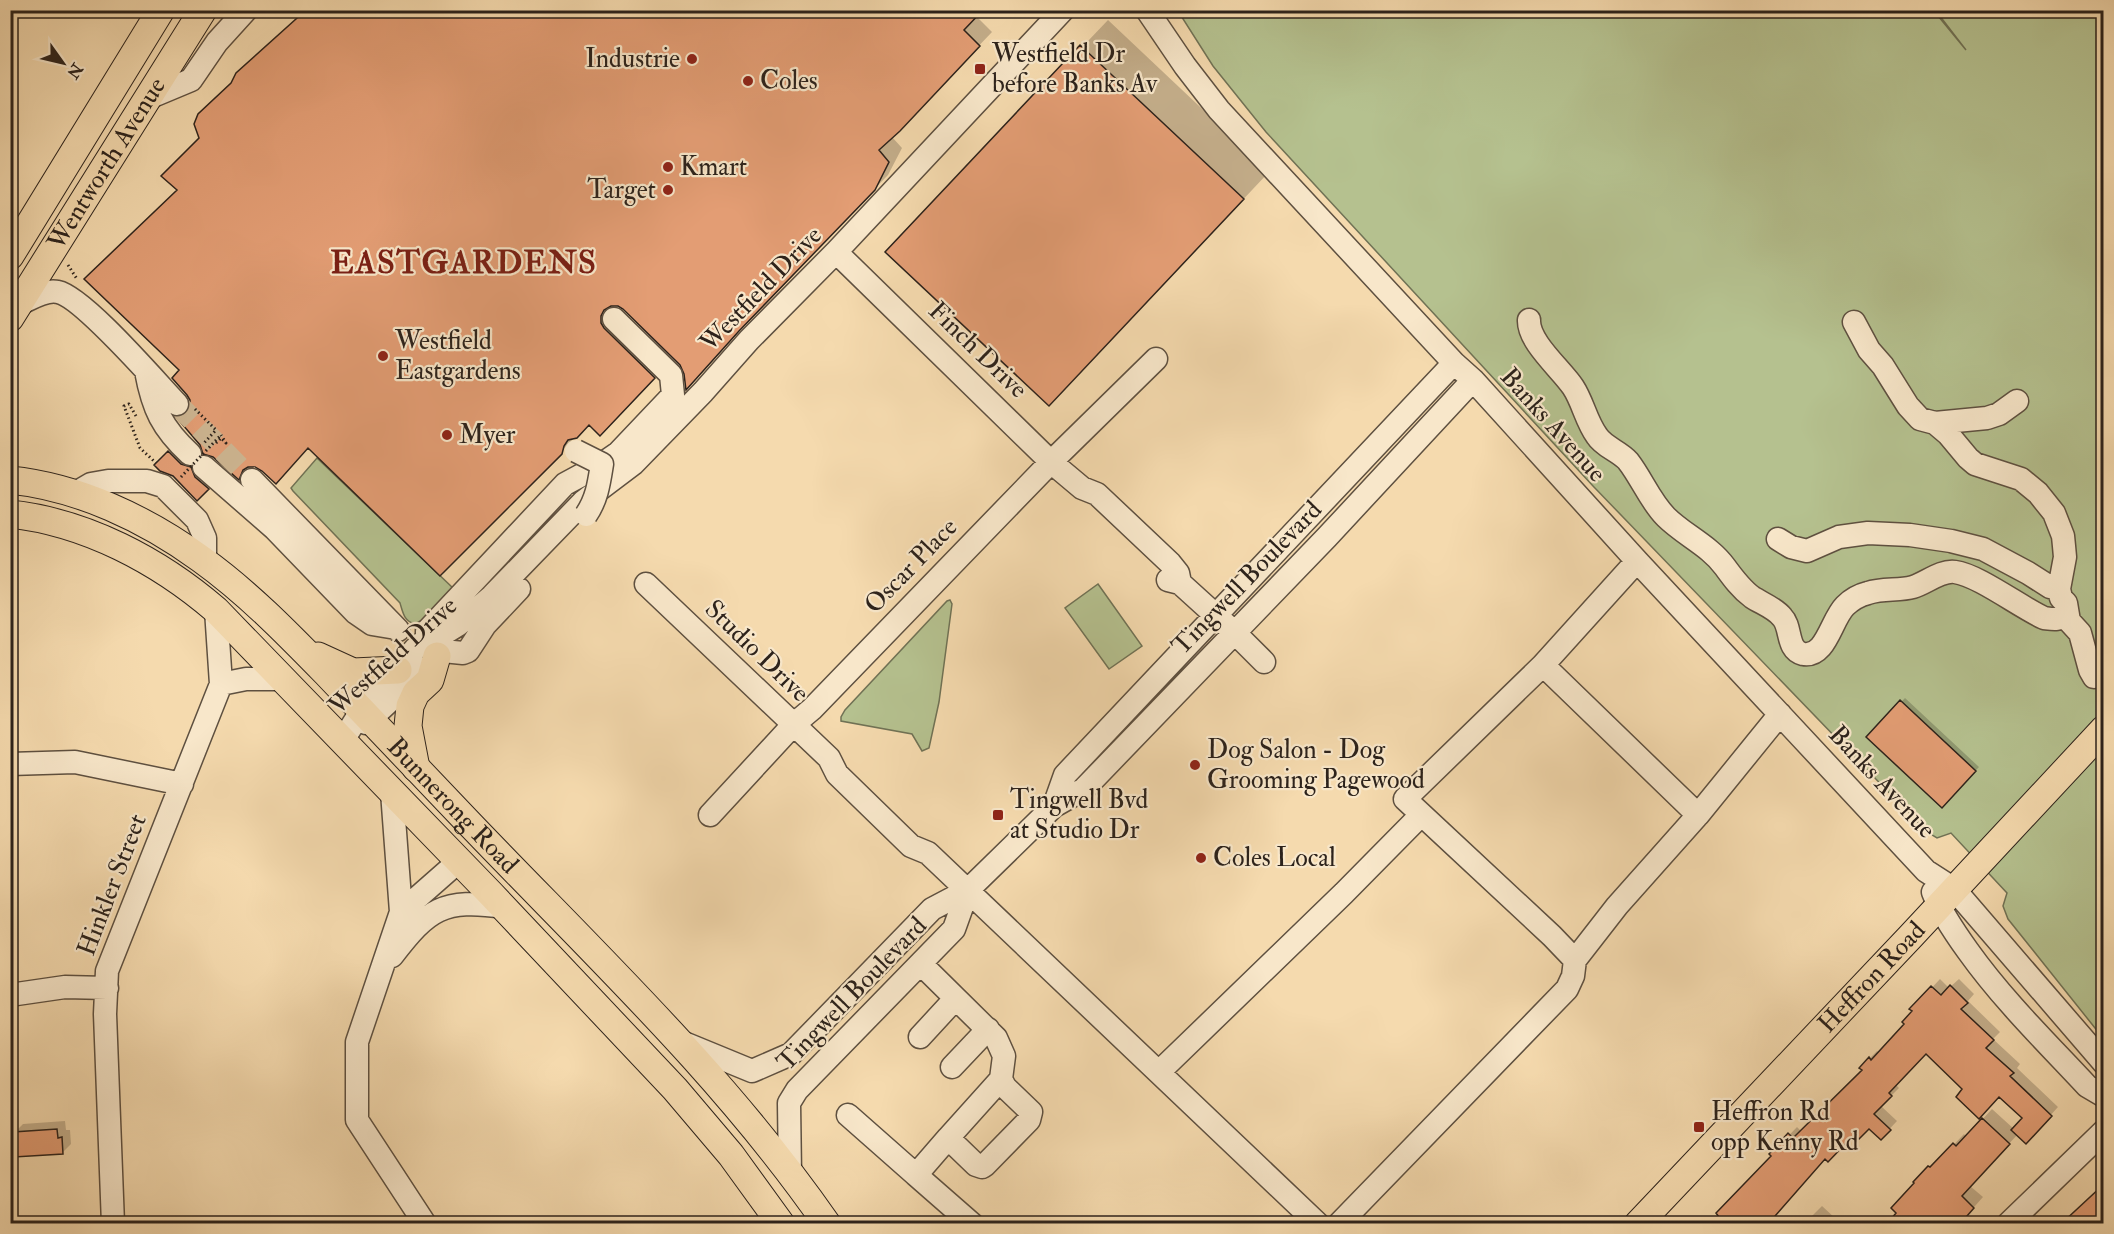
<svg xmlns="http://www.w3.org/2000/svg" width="2114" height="1234" viewBox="0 0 2114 1234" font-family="'IM FELL Double Pica',serif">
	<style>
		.green { fill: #b5c18f; stroke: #707255; stroke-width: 1.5 }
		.shadow { fill: #0003 }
		.building { fill: #e39d74; stroke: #2c221b; stroke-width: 1.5 }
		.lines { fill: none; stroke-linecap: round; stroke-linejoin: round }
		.minor-tunnel { stroke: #cdb591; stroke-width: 22; stroke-dasharray: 22 11; stroke-linecap: butt }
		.minor-casing { stroke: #5e5040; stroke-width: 25 }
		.major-casing { stroke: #2c221b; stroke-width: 29 }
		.path { stroke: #2c221b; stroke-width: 3; stroke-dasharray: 1.5 3; stroke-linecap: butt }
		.minor { stroke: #f8e7ca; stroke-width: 22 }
		.major { stroke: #f5daae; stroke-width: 27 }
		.minor-bridge-casing { stroke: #5e5040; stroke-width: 25; stroke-linecap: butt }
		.path-bridge { stroke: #2c221b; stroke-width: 3; stroke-dasharray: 1.5 3; stroke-linecap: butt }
		.minor-bridge { stroke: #f8e7ca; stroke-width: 22 }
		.poi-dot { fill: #8f2418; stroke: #f8e7ca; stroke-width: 2 }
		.labels { text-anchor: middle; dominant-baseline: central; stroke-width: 4.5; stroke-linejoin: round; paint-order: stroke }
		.poi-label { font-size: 26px; fill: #2c221b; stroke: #f8e7ca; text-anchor: start }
		.street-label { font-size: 26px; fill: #2c221b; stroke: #f8e7ca }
		.district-label { font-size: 32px; font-weight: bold; letter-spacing: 1.5px; fill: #7a1f14; stroke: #f8e7ca }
	</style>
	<rect width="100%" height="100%" fill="#f5daae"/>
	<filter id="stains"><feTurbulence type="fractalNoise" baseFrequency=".00333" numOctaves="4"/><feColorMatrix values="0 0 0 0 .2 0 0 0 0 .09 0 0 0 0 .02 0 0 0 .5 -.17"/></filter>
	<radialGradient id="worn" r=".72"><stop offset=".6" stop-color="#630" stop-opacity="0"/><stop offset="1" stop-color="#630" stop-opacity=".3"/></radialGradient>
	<path class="green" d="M1178 11H1934L1966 50 1936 11H2103V1038L2008 919 2003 906 2007 893 1951 833 1937 838 1927 832 1593 486 1266 132 1213 66Z
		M317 458 454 589 426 618 415 624C404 621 403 613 400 603L293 491 291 488Z
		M1098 584 1142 646 1109 669 1065 608Z
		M950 600 952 604 939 702 929 748 922 751 912 734 841 721V717L845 710 947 601Z"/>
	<path class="shadow" d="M976 16 992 32 892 137 902 148 888 175 752 315 682 364 624 308 614 304V309L667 364 600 433 589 423 440 574 309 447 263 469 251 466 239 477 201 444 178 417 191 404Z
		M1108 20 1269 172 1075 378 887 252Z
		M182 439 194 451 204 454 208 463 221 475 197 499 173 475 157 465Z
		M1905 698 1979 767 1942 806 1868 736Z
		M1940 979 1949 988 1959 979 1974 994 1968 1001 2000 1032 1993 1039 2020 1064 2017 1068 2058 1107 2026 1142 2018 1134 1970 1186 1983 1197 1959 1224H1885L1897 1212 1893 1208 1930 1167 1939 1157 1941 1158 1964 1134 1966 1137 1992 1109 2014 1129 2024 1118 1999 1095 1965 1089 1926 1052 1896 1085 1899 1088 1881 1106 1897 1121 1881 1138 1869 1127 1854 1133 1826 1157 1774 1216 1781 1224H1716L1773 1156 1771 1154 1797 1127 1802 1132 1864 1070 1870 1058 1877 1051 1880 1053 1906 1024 1915 1011 1912 1009Z
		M65 1121 66 1130H70L71 1144 62 1153 14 1133 23 1124Z
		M2104 1185V1208L2099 1212 2104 1217V1224H2063Z
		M1822 1206 1835 1218 1830 1224H1807L1806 1222Z"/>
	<path class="building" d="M306 10H983L964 30 980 46 900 131 879 150 889 162 875 190 739 331 686 390 684 374 680 365 623 309 618 306H611L604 310 601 316V323L604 328 655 378 600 436 589 425 577 438 568 440 564 446 562 454 440 576 308 448 276 484 262 471 255 467H248L243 470 239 480 213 457 203 454 200 445 176 417 186 414 190 407V400L187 395 172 378 179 370 84 279 177 190 161 176 199 138 194 124 198 114 231 83 236 73Z
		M1080 45 1244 199 1049 406 885 252Z
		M168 451 181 464 191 467 195 477 209 489 197 501 173 476 160 471 154 465Z
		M1900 700 1976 771 1942 808 1866 737Z
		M1950 985 1968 1003 1961 1009 1994 1040 1986 1048 2014 1073 2010 1076 2052 1116 2026 1144 2011 1130 2022 1118 1999 1097 1979 1119 1956 1097 1962 1089 1926 1054 1889 1093 1892 1096 1874 1114 1891 1130 1881 1140 1869 1129 1859 1139 1854 1135 1828 1162 1825 1159 1768 1224H1713L1719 1217 1716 1213 1771 1156 1769 1154 1788 1133 1793 1138 1862 1070 1859 1068 1869 1057 1871 1060 1904 1024 1902 1022 1912 1011 1909 1009 1931 986 1941 995Z
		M1982 1118 2010 1144 1962 1196 1974 1208 1960 1224H1887L1896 1213 1891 1208 1914 1183 1913 1182 1928 1166 1930 1167 1953 1143 1956 1146Z
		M57 1129 58 1138 62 1137 63 1154 14 1157 13 1132Z
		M2103 1185V1210L2089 1224H2061Z"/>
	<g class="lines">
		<path class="minor-tunnel" d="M177 404 252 480"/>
		<g class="minor-casing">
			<path id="minor" d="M1147 10 1185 66 1219 110 1454 363 1473 380 1637 561 1926 871 1954 889 2104 1063
				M148 98 191 80 217 42 246 10
				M836 252 1051 462 1082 488 1097 494 1170 563 1178 573 1180 583
				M19 304C31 299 45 289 58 292 83 297 156 382 177 404
				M1529 320C1528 342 1561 369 1573 387 1583 402 1586 421 1597 436 1604 447 1619 451 1628 461 1642 479 1650 501 1666 517 1684 535 1710 546 1725 567 1733 578 1741 589 1752 597 1761 603 1775 608 1782 617 1792 627 1786 650 1803 654 1826 658 1831 620 1845 606 1851 600 1860 595 1868 593 1883 588 1899 591 1913 587 1926 583 1941 570 1955 572 1978 575 2020 607 2044 618 2052 619 2060 621 2067 614
				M1854 322 1869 350 1883 366 1908 406 1920 419 1935 423 1987 418 1999 414 2017 401
				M146 371C153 409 162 428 190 454
				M1935 423 1948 434 1968 458 1975 464 2021 479 2038 493 2054 513 2063 536 2064 546 2065 557 2059 589 2061 598 2066 603 2069 621 2080 633 2090 670 2094 677
				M204 467 275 529 356 613 372 624 396 628
				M252 480 398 630
				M74 494 91 484 108 481H147L163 486 197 520 205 538V561
				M1778 539 1791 547 1807 551 1839 537 1868 533 1910 535 1951 541 1983 549 2028 573 2050 587 2059 589
				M1168 580 1180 583 1234 632 1264 662
				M646 584 829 758 837 774 911 846 928 853 1318 1224
				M216 610 221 684 246 679H284
				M427 639V631L565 484 602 464 618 453 673 395 671 375 614 319
				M443 651 463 653 468 651 485 625 519 589
				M1543 665 1637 561
				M366 723 425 668
				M343 740 362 710 415 649 427 639 445 633 458 625 492 596 584 501 633 464 703 392 749 340 836 252 1063 10
				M10 764 75 762 182 784
				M392 792 401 912
				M1054 806 1065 775 1454 363
				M710 815 793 725 812 709 1051 462 1156 359
				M1933 892C1941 913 1955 933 1968 951 2003 1000 2046 1042 2087 1086L2104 1096
				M392 956C428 909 443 898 504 907
				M1575 960 1617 906 1698 815 1780 714
				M10 995 65 987 107 988
				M920 1037 955 999
				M679 1041 752 1071 791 1054 932 909 968 890 1054 806 1084 789 1327 537 1473 380
				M952 1067 988 1029
				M1159 1072 1344 893 1421 815
				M848 1115 916 1175 948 1138 976 1165 982 1167 985 1165 1029 1120 1031 1112 1005 1087 1001 1079 1004 1056 996 1038 921 964
				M948 1138 1001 1079
				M790 1175 789 1103 797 1090 954 929 968 890
				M916 1175 972 1224
				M113 1224 105 1014 107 971 221 684
				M425 1224 357 1120V1042L401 912 459 861
				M1339 1224 1567 989 1573 976 1575 960 1552 936 1405 799 1543 665 1698 815
				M2008 1224 2104 1131"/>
		</g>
		<g class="major-casing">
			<g id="major">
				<path d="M10 256 161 10"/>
				<path id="s1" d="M10 318 203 10"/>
				<path id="s2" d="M10 480C79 487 146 519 201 559 247 592 287 633 326 673 373 722 419 771 466 820 590 950 724 1075 827 1224"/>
				<path d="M10 514C86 522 159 561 216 610L490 893 675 1089 731 1155 781 1224"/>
				<path d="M318 656 353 672 398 670"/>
				<path d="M416 768 408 726 410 706 416 693 430 680 437 656"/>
				<path id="s3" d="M1638 1224 1911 936 2104 729"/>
			</g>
		</g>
		<path class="path" d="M68 265 77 279
			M195 409 216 430 204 443
			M136 416 129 404 124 406 140 448 156 463
			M216 443 221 438 226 443 221 435"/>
		<use href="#minor" class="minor"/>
		<use href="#major" class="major"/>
		<g class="minor-bridge-casing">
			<path id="minor-bridge" d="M576 451 602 464C599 483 597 499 586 515"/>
		</g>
		<path class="path-bridge" d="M181 477 221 435"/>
		<use href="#minor-bridge" class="minor-bridge"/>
	</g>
	<g class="poi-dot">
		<circle cx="692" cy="59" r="6"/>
		<rect x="974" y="63" width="12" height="12" rx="3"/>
		<circle cx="748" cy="81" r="6"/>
		<circle cx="668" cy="167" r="6"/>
		<circle cx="668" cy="190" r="6"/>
		<circle cx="383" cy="356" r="6"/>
		<circle cx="447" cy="435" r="6"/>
		<circle cx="1195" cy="765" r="6"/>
		<rect x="992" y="809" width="12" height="12" rx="3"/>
		<circle cx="1201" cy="858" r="6"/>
		<rect x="1693" y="1121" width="12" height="12" rx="3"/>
	</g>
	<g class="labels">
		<g class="poi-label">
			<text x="992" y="54">Westfield Dr<tspan x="992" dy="30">before Banks Av</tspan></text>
			<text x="680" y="59" text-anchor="end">Industrie</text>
			<text x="760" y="81">Coles</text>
			<text x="680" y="167">Kmart</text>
			<text x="656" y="190" text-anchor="end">Target</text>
			<text x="395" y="341">Westfield<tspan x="395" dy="30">Eastgardens</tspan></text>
			<text x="459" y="435">Myer</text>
			<text x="1207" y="750">Dog Salon - Dog<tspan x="1207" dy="30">Grooming Pagewood</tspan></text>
			<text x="1010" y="800">Tingwell Bvd<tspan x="1010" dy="30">at Studio Dr</tspan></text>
			<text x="1213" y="858">Coles Local</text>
			<text x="1711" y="1112">Heffron Rd<tspan x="1711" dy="30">opp Kenny Rd</tspan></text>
		</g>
		<g class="street-label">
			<text stroke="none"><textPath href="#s1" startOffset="182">Wentworth Avenue</textPath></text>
			<text transform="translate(761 289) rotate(-46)">Westfield Drive</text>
			<text transform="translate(978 350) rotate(44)">Finch Drive</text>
			<text transform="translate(1553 425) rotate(48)">Banks Avenue</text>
			<text transform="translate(911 566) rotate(-46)">Oscar Place</text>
			<text transform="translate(1247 578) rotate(-46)">Tingwell Boulevard</text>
			<text transform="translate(757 651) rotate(44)">Studio Drive</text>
			<text transform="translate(393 656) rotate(-42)">Westfield Drive</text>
			<text transform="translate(1882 782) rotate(47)">Banks Avenue</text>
			<text stroke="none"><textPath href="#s2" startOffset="562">Bunnerong Road</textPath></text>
			<text transform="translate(112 885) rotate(-69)">Hinkler Street</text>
			<text stroke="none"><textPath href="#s3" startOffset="340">Heffron Road</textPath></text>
			<text transform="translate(852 994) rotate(-46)">Tingwell Boulevard</text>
		</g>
		<g class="district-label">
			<text x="464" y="263">EASTGARDENS</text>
		</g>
	</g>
	<rect width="2114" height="1234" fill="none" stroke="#f5daae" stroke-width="36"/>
	<rect x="12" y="12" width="2090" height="1210" fill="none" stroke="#2c221b" stroke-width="3"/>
	<rect x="18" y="18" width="2078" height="1198" fill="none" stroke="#2c221b" stroke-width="1.5"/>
	<g transform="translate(63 63) rotate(124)" stroke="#f8e7ca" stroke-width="4.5" paint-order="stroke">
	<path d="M0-4.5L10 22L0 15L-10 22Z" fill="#2c221b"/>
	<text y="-9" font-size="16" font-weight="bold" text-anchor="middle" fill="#2c221b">N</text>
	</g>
	<rect width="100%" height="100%" filter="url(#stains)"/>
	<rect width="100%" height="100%" fill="url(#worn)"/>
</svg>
